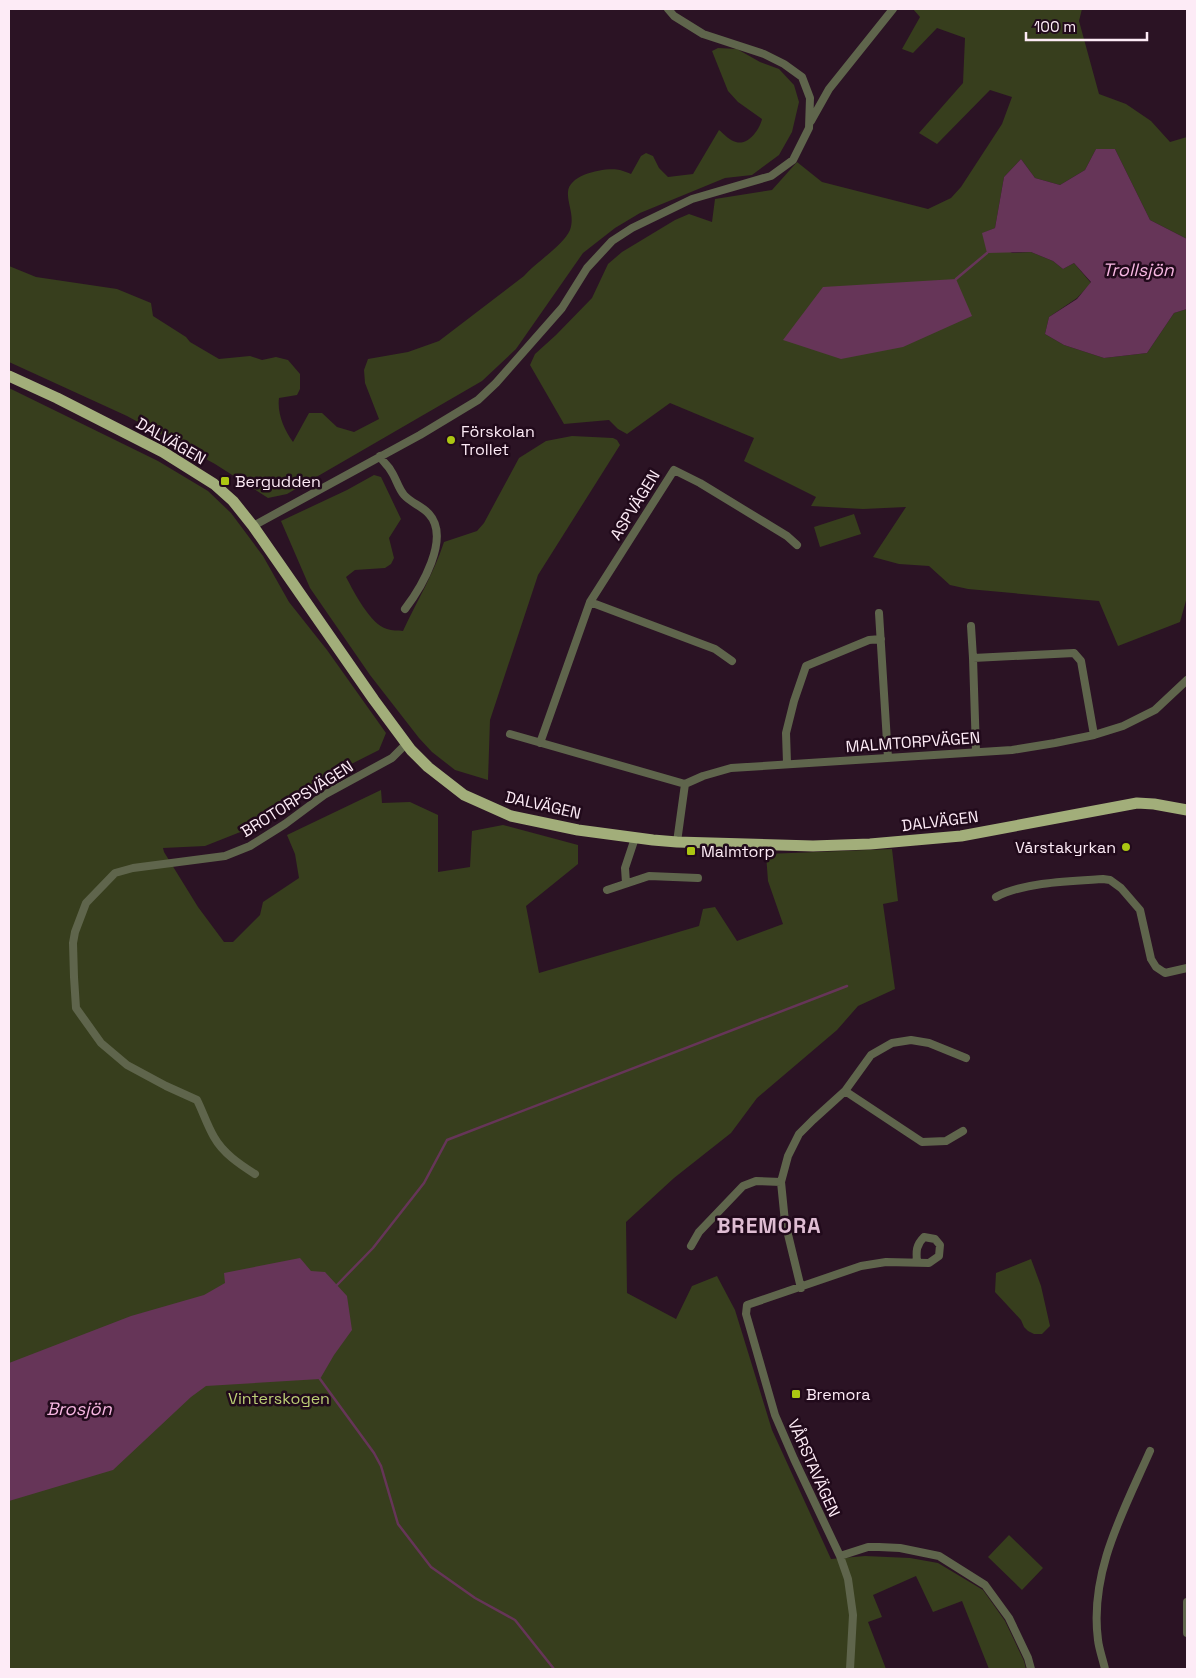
<svg xmlns="http://www.w3.org/2000/svg" width="1196" height="1678" viewBox="0 0 1196 1678" font-family="'Space Grotesk',sans-serif">
	<style>
		.green { fill: #373e1d }
		.water { fill: #663558 }
		.lines { fill: none; stroke-linecap: round; stroke-linejoin: round }
		.stream { stroke: #663558; stroke-width: 2.5 }
		.street { stroke: #5f654c; stroke-width: 8 }
		.primary { stroke: #a2ae7a; stroke-width: 11 }
		.poi-dot { fill: #acc612; stroke: #210a1b; stroke-width: 2 }
		.labels { text-anchor: middle; dominant-baseline: central; stroke-width: 5; stroke-linejoin: round; paint-order: stroke }
		.poi-label { font-size: 16px; fill: #fdebf6; stroke: #210a1b; text-anchor: start }
		.street-label { font-size: 16px; fill: #fdebf6; stroke: #210a1b }
		.park-label { font-size: 16px; fill: #bccf76; stroke: #210a1b }
		.water-label { font-size: 18px; font-style: italic; fill: #f7b7e2; stroke: #210a1b }
		.district-label { font-size: 21px; font-weight: bold; letter-spacing: 1px; fill: #dfbdd3; stroke: #210a1b }
	</style>
	<rect width="100%" height="100%" fill="#2b1324"/>
	<path class="green" d="M913 9H1082L1079 21 1099 94 1126 104 1151 121 1170 142 1187 137V239L1150 220 1115 149H1096L1085 170 1060 185 1035 178 1021 159 1004 177 995 228 983 233 1012 253 1031 252 1053 261 1063 269 1074 263 1091 283 1077 298 1049 317 1045 334 1064 345 1104 358 1147 353 1174 313 1187 309V597L1180 622 1118 646 1099 601 968 589 950 585 929 566 899 564 873 557 906 507 863 509 811 506 816 497 744 461 754 438 670 403 627 434 618 429 609 420 564 424 530 365 535 354 556 335 592 298 608 264 622 252 675 220 689 214 712 222 715 199 772 190 797 162 822 182 928 209 951 198 961 187 1002 124 1012 97 990 90 937 144 919 133 963 83 965 38 937 28 913 53 902 49 920 17Z
		M718 48 737 49 760 62 779 69 794 85 799 102 792 132 779 155 752 175 725 178 640 213 615 228 583 253 516 349 482 381 287 494 268 498 215 464 127 416 9 362V266L36 277 117 289 151 303 153 316 186 337 190 342 219 359 250 356 262 360 276 357 288 360 300 374V389L297 395 279 398C277 413 284 430 293 442L309 413H322L337 427 354 432 379 419 365 383 364 370 368 359 408 352 439 341 524 276C536 262 563 246 570 230 575 216 567 203 568 192 569 174 606 167 620 170 624 171 628 173 631 174L641 156 646 153 653 156 659 168 668 177 693 174 719 130C724 134 730 141 736 142 748 146 760 129 762 119L738 102 728 91 712 51Z
		M9 388 158 461 208 491 231 513 263 556 289 602 327 650 386 733 379 750 292 794 253 827 205 846 163 848 164 852 198 907 224 942H233L260 915 263 902 299 878 295 854 287 835 381 790 382 803 410 802 438 815V872L470 867 472 831 503 825 578 845V864L526 906 539 973 699 926 703 909 715 907 737 941 783 924 768 881 766 854 892 849 898 901 883 904 895 989 858 1006 837 1030 757 1098 731 1133 674 1178 626 1222 627 1293 676 1319 692 1286 717 1276 735 1310 772 1430 831 1559 865 1556 910 1558 938 1563 983 1590 1005 1621 1024 1661 1026 1669H989L962 1601 933 1612 916 1576 873 1595 882 1617 868 1622 886 1669H9Z
		M572 436 613 438 617 440 620 445 538 575 490 720 488 780 455 770 432 752 419 738 370 675 310 588 281 521 347 490 374 475 381 477 401 519 389 538 394 558 391 564 385 568 355 570 346 577C354 592 370 624 387 629 392 631 398 630 403 631 417 601 434 573 444 542L477 531 484 523 519 458 546 441Z
		M854 514 861 534 820 547 814 527Z
		M1031 1259 1041 1286 1050 1326 1042 1334H1034L1028 1331 1024 1327 1021 1320 995 1292 996 1273Z
		M1009 1535 1043 1568 1022 1590 988 1557Z"/>
	<path class="water" d="M1096 149H1115L1150 220 1187 239V309L1174 313 1147 353 1104 358 1064 345 1045 334 1049 317 1077 299 1091 282 1074 263 1063 269 1053 261 1031 252 987 253 982 233 995 228 1004 177 1021 159 1035 178 1060 185 1085 170Z
		M956 279 972 316 903 347 841 359 783 340 823 287Z
		M300 1258 311 1271 325 1272 347 1296 352 1330 334 1355 320 1379 206 1386 191 1397 113 1470 9 1501V1363L131 1316 204 1295 225 1283 224 1273Z"/>
	<g class="lines">
		<path class="stream" d="M956 279 987 253
			M337 1285 373 1248 424 1183 447 1140 847 986
			M320 1379 374 1453 381 1466 398 1524 431 1567 475 1598 515 1620 554 1669"/>
		<path class="street" d="M811 121 829 89 893 9
			M380 456C383 463 388 465 391 471 396 478 398 488 404 495 411 503 422 506 429 514 451 538 421 588 405 609
			M253 526 420 435 478 400 496 383 562 308 587 268 612 241 632 228 692 199 771 176 793 160 809 128 810 98 802 77 784 64 764 54 703 34 674 16 668 9
			M590 602 715 649 732 661
			M879 613 888 758
			M971 626 973 658 1074 653 1081 661 1094 735
			M973 658 976 751
			M510 734 685 784
			M540 743 590 602 674 470 700 483 787 536 797 545
			M787 763 786 733 794 701 806 666 869 640 881 639
			M677 842 685 784 703 776 731 768 1012 750 1055 743 1094 735 1123 726 1155 710 1187 680
			M626 883 625 868 635 838
			M607 890 649 876 698 878
			M996 897C1024 882 1071 881 1103 879L1110 880 1121 888 1140 910 1151 959 1156 967 1165 973 1187 968
			M845 1091 922 1142 946 1141 963 1131
			M255 1174C239 1164 223 1153 214 1137 207 1125 203 1112 197 1100L166 1086 127 1065 101 1043 76 1008 74 977 73 943 75 932 86 903 115 873 133 868 225 856 250 846 285 824 324 795 392 758 407 743
			M691 1246 699 1232 743 1186 756 1181 781 1182
			M801 1288 785 1222 781 1182 788 1156 799 1134 813 1120 845 1091 871 1055 892 1043 911 1040 929 1043 966 1058
			M840 1556 868 1547H879L900 1548 939 1556 985 1585 1009 1618 1028 1658 1031 1669
			M1187 1602V1633
			M850 1669 853 1615 848 1579 840 1556 794 1459 775 1415 746 1314 747 1305 861 1266 886 1262 929 1263 939 1256 940 1245 935 1239 924 1237C916 1245 916 1251 917 1262
			M1105 1669C1103 1660 1099 1649 1098 1640 1089 1572 1124 1510 1150 1451"/>
		<path class="primary" d="M9 376 57 398 163 452 214 484 233 501 253 526 374 700 411 750 428 767 464 795 511 816 578 830 653 840 677 842 813 846 870 844 961 836 1137 803 1154 804 1187 810"/>
	</g>
	<g class="poi-dot">
		<circle cx="451" cy="440" r="5"/>
		<rect x="220" y="476" width="10" height="10" rx="2.5"/>
		<circle cx="1126" cy="847" r="5"/>
		<rect x="686" y="846" width="10" height="10" rx="2.5"/>
		<rect x="791" y="1389" width="10" height="10" rx="2.5"/>
	</g>
	<g class="labels">
		<g class="poi-label">
			<text x="461" y="431">Förskolan<tspan x="461" dy="18">Trollet</tspan></text>
			<text x="235" y="481">Bergudden</text>
			<text x="1116" y="847" text-anchor="end">Vårstakyrkan</text>
			<text x="701" y="851">Malmtorp</text>
			<text x="806" y="1394">Bremora</text>
		</g>
		<g class="street-label">
			<text transform="translate(171 441) rotate(30)">DALVÄGEN</text>
			<text transform="translate(635 505) rotate(-58)">ASPVÄGEN</text>
			<text transform="translate(913 742) rotate(-4)">MALMTORPVÄGEN</text>
			<text transform="translate(297 799) rotate(-32)">BROTORPSVÄGEN</text>
			<text transform="translate(543 805) rotate(13)">DALVÄGEN</text>
			<text transform="translate(940 821) rotate(-7)">DALVÄGEN</text>
			<text transform="translate(814 1468) rotate(66)">VÅRSTAVÄGEN</text>
		</g>
		<g class="park-label">
			<text x="279" y="1398">Vinterskogen</text>
		</g>
		<g class="water-label">
			<text x="1138" y="269">Trollsjön</text>
			<text x="79" y="1408">Brosjön</text>
		</g>
		<g class="district-label">
			<text x="769" y="1225">BREMORA</text>
		</g>
	</g>
	<rect width="1196" height="1678" fill="none" stroke="#fdebf6" stroke-width="20"/>
	<path d="M1026 32v8h121v-8" fill="none" stroke="#fdebf6" stroke-width="2.5"/>
	<text x="1034" y="32" font-size="15" fill="#fdebf6" stroke="#210a1b" stroke-width="4" paint-order="stroke">100 m</text>
</svg>
